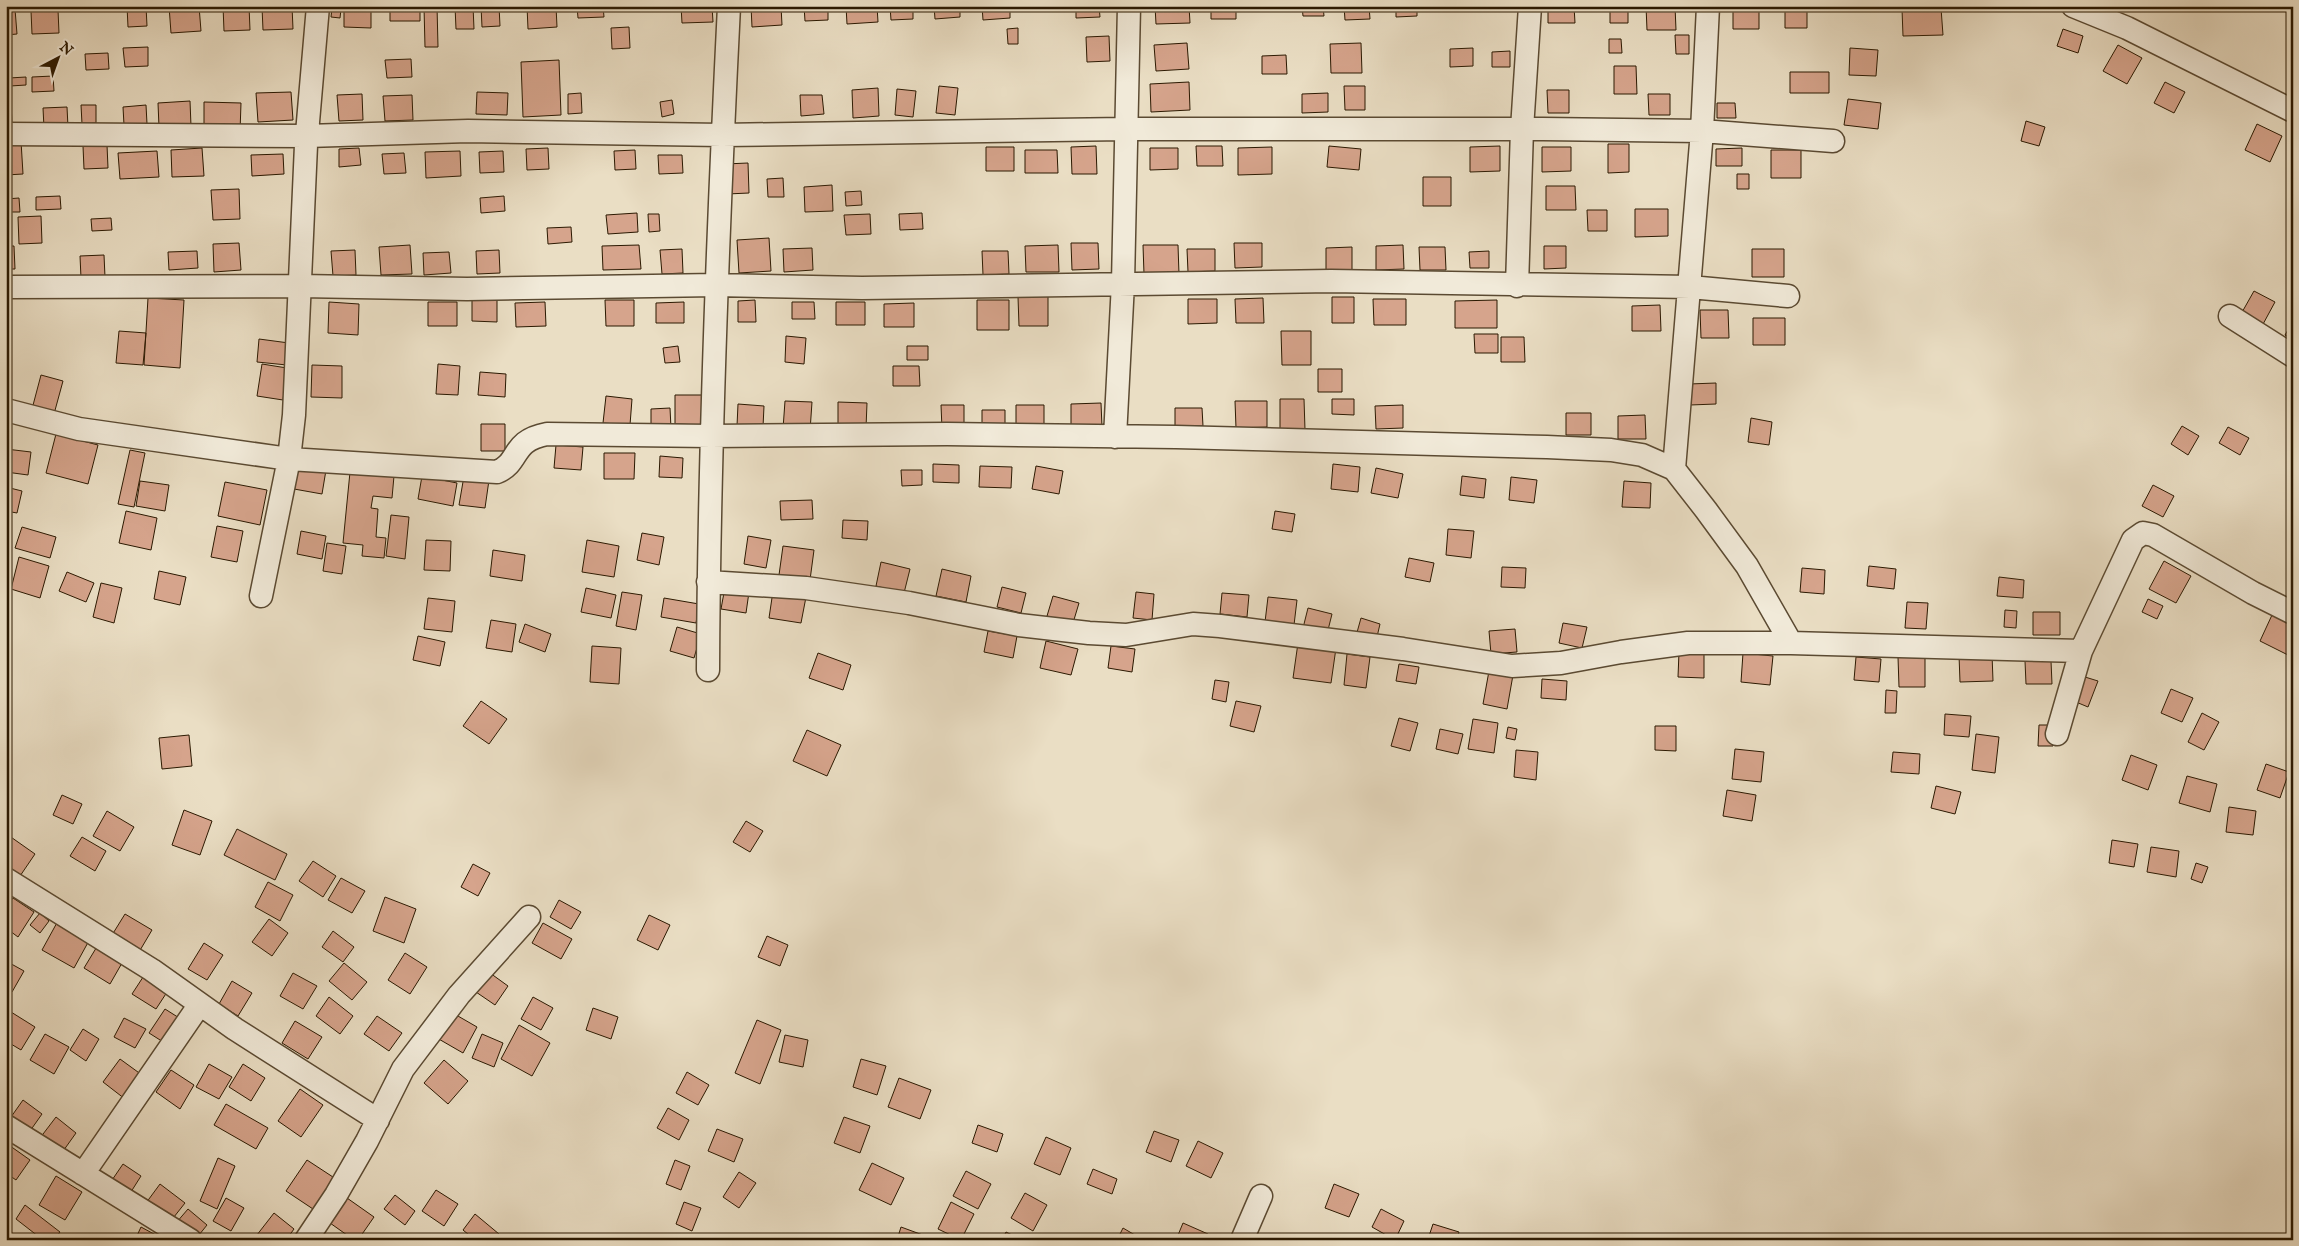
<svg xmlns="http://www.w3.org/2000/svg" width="2299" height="1246" viewBox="0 0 2299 1246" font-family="'IM FELL English',serif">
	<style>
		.building { fill: #d6a48c; stroke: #2b1901 }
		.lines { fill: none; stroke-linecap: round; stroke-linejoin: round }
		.minor-casing { stroke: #5b4a32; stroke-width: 25 }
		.minor { stroke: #f1ead9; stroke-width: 22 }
	</style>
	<rect width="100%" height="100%" fill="#eadec4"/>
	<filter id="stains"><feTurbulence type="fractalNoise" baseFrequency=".004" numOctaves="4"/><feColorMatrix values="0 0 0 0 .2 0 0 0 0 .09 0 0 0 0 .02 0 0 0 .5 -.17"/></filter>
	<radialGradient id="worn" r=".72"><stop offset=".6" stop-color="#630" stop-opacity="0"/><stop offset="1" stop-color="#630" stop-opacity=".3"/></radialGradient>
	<path class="building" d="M127 6H146L147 26 128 27Z
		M169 6H199L201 31 171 33Z
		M223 6H249L250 30 224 31Z
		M292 6 293 29 263 30 262 7Z
		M390 6H420V21H390Z
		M437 6 438 47H425L424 7Z
		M455 6H473L474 29H456Z
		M481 6H499L500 26 482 27Z
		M527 6H556L557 27 528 29Z
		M577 6H603L604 17 578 18Z
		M681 6H712L713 22 682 23Z
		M751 6H781L782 25 752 27Z
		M804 6H828V20L805 21Z
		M846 6H877L878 22 847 24Z
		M890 6H913V19L891 20Z
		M934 6H960V17L935 19Z
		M982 6H1010V18L983 20Z
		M1076 6H1099L1100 17 1076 18Z
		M1155 6H1189L1190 23 1156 24Z
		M1211 6H1236V19H1211Z
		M1302 6H1323L1324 16H1303Z
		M1344 6H1369L1370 19 1345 20Z
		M1396 6H1417V16L1396 17Z
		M1548 6H1574L1575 23H1548Z
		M1610 6H1628V23H1610Z
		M1646 6H1675L1676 30H1647Z
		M1759 6V29H1733V7Z
		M1807 6V28H1785V7Z
		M344 7H371V28L344 27Z
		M332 8 341 9 340 18 331 17Z
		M1941 8 1943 35 1903 36 1902 9Z
		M6 9H15L17 34 6 35Z
		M58 10 59 33 32 34 31 11Z
		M629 27 630 48 612 49 611 28Z
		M1018 28V44H1008L1007 29Z
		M2063 29 2083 36 2078 53 2057 46Z
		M1675 35H1689V54H1676Z
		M1109 36 1110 61 1087 62 1086 37Z
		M1609 39H1621L1622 53H1609Z
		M1187 43 1189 69 1156 71 1154 45Z
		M1361 43 1362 73H1331L1330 44Z
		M2118 45 2142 58 2127 84 2103 71Z
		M148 47V66L125 67 123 48Z
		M1473 48V66L1450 67V49Z
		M1850 48 1878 50 1876 76 1849 75Z
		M1510 51V67H1492V52Z
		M108 53 109 69 86 70 85 54Z
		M1286 55 1287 74H1262V56Z
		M411 59 412 77 387 78 385 60Z
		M559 60 561 115 523 117 521 62Z
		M1614 66H1636L1637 94H1614Z
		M1790 72H1829V93H1790Z
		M53 76 54 91 32 92V77Z
		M26 77V85L10 86 9 78Z
		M1189 82 1190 110 1151 112 1150 84Z
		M2165 82 2185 92 2174 113 2154 103Z
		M939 86 958 88 955 115 936 113Z
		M1344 86H1365V110H1345Z
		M878 88 879 116 853 118 852 90Z
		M897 89 916 91 913 117 895 115Z
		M1547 90H1569V113H1548Z
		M291 92 293 120 258 122 256 93Z
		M477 92 508 93 507 115 476 114Z
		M581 93 582 113 568 114V94Z
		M1328 93V112L1302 113V94Z
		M362 94 363 120 339 121 337 95Z
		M1648 94H1670V115H1649Z
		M412 95 413 120 385 121 383 96Z
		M800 95H822L824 114 801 116Z
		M1848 99 1881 103 1878 129 1844 125Z
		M672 100 674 114 662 117 660 102Z
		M190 101 191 126 159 127 158 103Z
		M6 102H11L12 125H6Z
		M204 102 241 103 240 132 204 131Z
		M1717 103H1735L1736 118H1717Z
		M81 105H96V123L82 124Z
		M146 105 147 124 124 125 123 107Z
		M67 107 68 127 44 128 43 108Z
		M2026 121 2045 127 2039 146 2021 141Z
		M2257 124 2282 136 2270 162 2245 150Z
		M21 141 23 174 6 175V142Z
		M1608 144H1629V172L1608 173Z
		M107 145 108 168 84 169 83 146Z
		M1096 146 1097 174H1072L1071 147Z
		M1196 146H1222L1223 166H1197Z
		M1329 146 1361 149 1359 170 1327 167Z
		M1500 146V171L1470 172V147Z
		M986 147H1014V171H986Z
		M1272 147V174L1238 175V148Z
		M1542 147H1571V171L1542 172Z
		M202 148 204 176 172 177 171 150Z
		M359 148 361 165 339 167V149Z
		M548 148 549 169 527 170 526 149Z
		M1150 148H1178V169L1150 170Z
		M1742 148V166H1716V149Z
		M635 150 636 169 615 170 614 151Z
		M1025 150H1057L1058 173H1025Z
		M1771 150H1801V178H1771Z
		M157 151 159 177 120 179 118 153Z
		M460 151 461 176 426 178 425 152Z
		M503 151 504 172 480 173 479 152Z
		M404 153 406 173 384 174 382 154Z
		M283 154 284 174 252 176 251 155Z
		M658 155H682L683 173 659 174Z
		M748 163 749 193 727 194 725 164Z
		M1737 174H1749V189H1737Z
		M1423 177H1451V206H1423Z
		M783 178 784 197H768L767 179Z
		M832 185 833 211 805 212 804 187Z
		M1546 186H1575L1576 210H1546Z
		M239 189 240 219 213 220 211 190Z
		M861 191 862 205 846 206 845 192Z
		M60 196 61 209 36 210V197Z
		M504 196 505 211 481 213 480 198Z
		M19 198 20 212H6V199Z
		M1635 209H1668V236L1635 237Z
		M1587 210H1607V231H1588Z
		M637 213 638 232 608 234 606 215Z
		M922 213 923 229 900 230 899 214Z
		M648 214H659L660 231 649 232Z
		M870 214 871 234 846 235 844 215Z
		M41 216 42 243 19 244 18 217Z
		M111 218 112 230 92 231 91 219Z
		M571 227 572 242 548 244 547 228Z
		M769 238 771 271 739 273 737 240Z
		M239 243 241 270 214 272 213 244Z
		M1071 243H1098L1099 269 1072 270Z
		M1234 243H1262V267L1235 268Z
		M410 245 412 274 381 275 379 247Z
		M639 245 641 269 603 270 602 246Z
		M1058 245 1059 272H1026L1025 246Z
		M1143 245H1178L1179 274H1144Z
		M1403 245 1404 269 1376 270V246Z
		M6 246H14L15 269H6Z
		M1544 246H1566V268L1544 269Z
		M1352 247V271H1326V248Z
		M1419 247H1445L1446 270H1420Z
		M812 248 813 270 784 272 783 249Z
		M682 249 683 273 662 274 660 250Z
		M1187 249H1215V271L1188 272Z
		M1752 249H1784V277H1752Z
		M355 250 356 275 333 276 331 251Z
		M499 250 500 273 477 274 476 251Z
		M197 251 198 268 169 270 168 252Z
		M982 251H1008L1009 274 983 275Z
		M1489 251V268H1470L1469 252Z
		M449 252 451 273 424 275 423 253Z
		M104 255 105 277 81 278 80 256Z
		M2254 291 2275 302 2262 326 2241 314Z
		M1048 296V326H1019L1018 297Z
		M1332 297H1354V323H1332Z
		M148 298 184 300 180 368 144 365Z
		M1263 298 1264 323H1236L1235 299Z
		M472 299 497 300V322L472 321Z
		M1188 299H1217V323L1188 324Z
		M1373 299H1406V325H1374Z
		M605 300H634V326H606Z
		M755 300 756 322H738V301Z
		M977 300H1009V330H977Z
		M1497 300V328H1455V301Z
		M329 302 359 304 358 335 328 333Z
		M428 302H457V326H428Z
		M545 302 546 326 516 327 515 303Z
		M684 302V323H656V303Z
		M792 302H814L815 319H792Z
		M836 302H865V325H836Z
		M914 303V327H884V304Z
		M1660 305 1661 331H1632V306Z
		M1700 310H1728L1729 338H1701Z
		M1753 318H1785V345H1753Z
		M2293 321V340L2285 335Z
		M119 331 146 333 143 365 116 363Z
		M1281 331H1311V365H1282Z
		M1474 334H1498V353H1475Z
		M786 336 806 338 804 364 785 362Z
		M1501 337H1524L1525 362H1501Z
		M259 339 289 343 287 365 257 362Z
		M678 346 680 362 665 363 663 348Z
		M907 346H928V360H907Z
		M262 364 287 368 283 400 257 396Z
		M438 364 460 366 458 395 436 394Z
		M312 365 342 366V398L311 397Z
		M893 366H919L920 386H893Z
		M1318 369H1342V392H1318Z
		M480 372 506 374 505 397 478 395Z
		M41 375 63 381 54 414 32 409Z
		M1716 383V404L1690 405 1689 384Z
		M675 395H703L702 425 675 424Z
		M606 396 632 399 630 425 603 423Z
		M1280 399H1304L1305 430H1280Z
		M1332 399H1354V415L1332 414Z
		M785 401 812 402 810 431 783 429Z
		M1235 401H1267V427L1236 428Z
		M838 402 867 403 866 428H838Z
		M1101 403 1102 427H1071V404Z
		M738 404 764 406 763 427 737 426Z
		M941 405H964V429H942Z
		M1016 405H1044V427L1016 428Z
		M1403 405V428L1376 429 1375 406Z
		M670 408 671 428H651V409Z
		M1175 408H1202L1203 426H1175Z
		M982 410H1005V428H982Z
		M1566 413H1591V435H1566Z
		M1645 415 1646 439H1618V416Z
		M1751 418 1772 422 1769 445 1748 442Z
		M481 424H505V451H481Z
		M2182 426 2199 436 2188 455 2171 444Z
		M2228 427 2249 438 2240 455 2219 443Z
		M56 434 98 445 88 484 46 473Z
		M556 445 583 447 581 470 554 468Z
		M6 449 31 452 28 475 6 472Z
		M130 450 145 453 134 507 118 504Z
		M604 453H635L634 479H604Z
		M660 456 683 458 682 478 659 477Z
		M933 464 959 465V483L933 482Z
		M1333 464 1360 467 1358 492 1331 489Z
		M298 465 326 470 322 494 294 489Z
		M980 466 1012 467 1011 488 979 487Z
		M1036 466 1063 471 1059 494 1032 489Z
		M1376 468 1403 474 1398 498 1371 493Z
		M901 470H922V485L902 486Z
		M350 472 394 476 392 498 373 496 371 508 378 509 376 537 386 538 384 558 362 556 363 545 343 543Z
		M422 476 457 483 453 506 418 499Z
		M464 476 489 480 485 508 459 505Z
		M1462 476 1486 479 1484 498 1460 495Z
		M1511 477 1537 480 1534 503 1509 500Z
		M140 481 169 485 165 511 136 506Z
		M1624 481 1651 483 1650 508 1622 507Z
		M225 482 267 490 260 525 218 516Z
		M2153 485 2174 496 2163 517 2142 506Z
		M6 487 22 491 17 513 6 511Z
		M812 500 813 519 781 520 780 501Z
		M126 511 157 518 151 550 119 543Z
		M1275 511 1295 514 1292 532 1272 529Z
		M391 515 409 517 405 559 386 556Z
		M843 520 868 521 867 540 842 538Z
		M217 526 243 531 237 562 211 557Z
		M22 527 56 537 50 558 15 548Z
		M1448 529 1474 531 1471 558 1446 555Z
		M301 531 326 536 322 559 297 554Z
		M642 533 664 537 659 565 637 560Z
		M748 536 771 540 766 568 744 564Z
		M426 540 451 541 450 571 424 570Z
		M587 540 619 546 614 577 582 572Z
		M327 543 346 546 342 574 323 571Z
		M783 546 814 550 810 580 779 575Z
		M493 550 525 555 522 581 490 576Z
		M19 557 49 566 40 598 11 589Z
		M1409 558 1434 563 1430 582 1405 577Z
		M2164 561 2191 576 2176 603 2149 589Z
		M881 562 910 569 904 593 876 586Z
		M1869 566 1896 569 1894 589 1867 586Z
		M1502 567 1526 568 1525 588 1501 587Z
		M1802 568 1825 570 1824 594 1800 592Z
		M942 569 971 576 966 602 936 596Z
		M159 571 186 577 180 605 154 599Z
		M67 572 94 583 86 602 59 591Z
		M1999 577 2024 580 2023 598 1997 596Z
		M101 583 122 588 114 623 93 617Z
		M725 587 749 592 746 613 721 609Z
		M1002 587 1026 593 1021 613 997 607Z
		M586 588 616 595 611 618 581 612Z
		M773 591 806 597 801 623 769 618Z
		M622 592 642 595 636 630 616 626Z
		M1136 592 1154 594 1152 620 1133 618Z
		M1222 593 1249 595 1247 617 1220 614Z
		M1053 596 1079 603 1073 623 1047 616Z
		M1268 597 1297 600 1294 625 1265 622Z
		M428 598 455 601 452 632 424 629Z
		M664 598 699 604 696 623 661 617Z
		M2148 599 2163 606 2157 619 2142 612Z
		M1907 602 1928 603 1926 629 1905 628Z
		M1308 608 1332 614 1327 634 1303 628Z
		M2005 610 2017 611 2016 628 2004 627Z
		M2033 612H2060V635H2033Z
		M2272 615 2293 625V645L2288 655 2260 641Z
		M1361 618 1380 624 1376 641 1356 636Z
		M491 620 516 624 512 652 486 648Z
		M1563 623 1587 627 1582 648 1559 643Z
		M525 624 551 634 545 652 519 642Z
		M677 627 701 634 694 658 670 651Z
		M1515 629 1517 652 1491 654 1489 631Z
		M988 631 1017 636 1013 658 984 652Z
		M418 636 445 642 440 666 413 660Z
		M1046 641 1078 649 1071 675 1040 668Z
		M1298 643 1336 648 1331 683 1293 678Z
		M592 646 621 648 619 684 590 682Z
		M1111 646 1135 649 1132 672 1108 668Z
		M1679 652 1704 653V678L1678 677Z
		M818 653 851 665 843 690 809 678Z
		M1743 653 1773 656 1770 685 1741 682Z
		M1347 654 1370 657 1366 688 1344 685Z
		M1992 654 1993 681 1960 682 1959 655Z
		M1856 657 1881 659 1879 682 1854 680Z
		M1898 657 1925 658V687H1899Z
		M2025 661H2051L2052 684H2026Z
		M1399 664 1419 667 1416 684 1396 681Z
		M1489 671 1513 675 1507 709 1483 704Z
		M2085 677 2098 681 2088 707 2076 702Z
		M1542 679 1567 681 1566 700 1541 698Z
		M1215 680 1229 682 1226 702 1212 699Z
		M2171 689 2193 698 2182 722 2161 713Z
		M1886 690 1897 691 1896 713H1885Z
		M481 701 507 719 489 744 463 726Z
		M1236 701 1261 706 1254 732 1230 726Z
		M2202 713 2219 722 2204 750 2188 742Z
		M1945 714 1971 716 1969 737 1944 735Z
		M1399 718 1418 723 1410 751 1391 746Z
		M1473 719 1498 723 1494 753 1468 749Z
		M2039 725H2053V746H2038Z
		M1655 726H1676V751L1655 750Z
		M1508 727 1517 729 1515 740 1506 738Z
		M1440 729 1463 734 1458 754 1436 749Z
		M807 730 841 745 827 776 793 761Z
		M1976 734 1999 737 1995 773 1972 770Z
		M189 735 192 766 162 769 159 738Z
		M1735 749 1764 752 1761 782 1732 779Z
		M1516 750 1538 752 1536 780 1514 777Z
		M1893 752 1920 754 1919 774 1891 772Z
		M2131 755 2157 765 2148 790 2122 780Z
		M2266 764 2289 772 2280 798 2257 790Z
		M2187 776 2217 784 2210 812 2179 803Z
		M1936 786 1961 792 1955 814 1931 808Z
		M1727 790 1756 795 1752 821 1723 816Z
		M62 795 82 804 73 824 53 815Z
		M2229 807 2256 811 2253 835 2226 832Z
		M184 810 212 821 200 855 172 845Z
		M107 811 134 827 120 851 93 836Z
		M746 821 763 831 750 852 733 842Z
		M237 829 287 854 275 880 224 855Z
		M8 835 35 854 18 879 6 870V837Z
		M82 837 106 851 95 871 70 856Z
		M2112 840 2138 844 2134 867 2109 863Z
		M2151 847 2179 851 2176 877 2147 872Z
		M313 861 336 876 323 897 299 881Z
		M2196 863 2208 867 2202 883 2191 879Z
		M473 864 490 873 478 896 461 887Z
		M341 878 365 891 352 913 328 900Z
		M268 882 293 895 280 921 255 907Z
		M385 897 416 909 404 943 373 931Z
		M13 898 34 912 18 937 6 928V907Z
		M559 900 581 912 571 929 550 917Z
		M40 913 49 921 40 933 30 925Z
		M125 914 152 930 139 952 112 935Z
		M649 915 670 925 658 950 637 940Z
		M59 919 91 937 74 968 42 950Z
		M269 919 288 933 272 956 252 942Z
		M543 923 572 939 561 959 532 943Z
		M333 931 354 947 343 962 322 947Z
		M767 936 788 945 780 966 758 957Z
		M101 940 126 956 110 984 84 968Z
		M204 943 223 955 207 980 188 969Z
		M405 953 427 967 410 994 388 980Z
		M6 961 24 971 12 992 6 988Z
		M344 963 367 982 352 1000 329 981Z
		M147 971 171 986 156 1009 132 994Z
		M293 973 317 986 303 1009 280 996Z
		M490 973 508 986 495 1005 476 992Z
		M232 981 252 993 238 1016 219 1004Z
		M329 997 353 1016 340 1034 316 1016Z
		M533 997 553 1008 541 1030 521 1019Z
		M593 1008 618 1017 611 1039 586 1030Z
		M165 1009 184 1021 168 1045 149 1033Z
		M11 1012 35 1027 21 1050 6 1041V1019Z
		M451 1012 477 1027 463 1053 437 1038Z
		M377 1016 402 1033 389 1051 364 1034Z
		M124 1018 146 1029 135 1048 114 1037Z
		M757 1020 781 1030 760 1084 735 1073Z
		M295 1021 322 1037 308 1059 282 1043Z
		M519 1025 550 1043 532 1076 501 1059Z
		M83 1029 99 1039 86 1061 70 1050Z
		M45 1034 69 1047 54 1074 30 1060Z
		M482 1034 503 1043 494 1067 472 1058Z
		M785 1035 808 1040 803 1067 779 1062Z
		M120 1059 142 1075 125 1099 103 1082Z
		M861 1059 886 1066 877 1095 853 1087Z
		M444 1060 468 1081 448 1104 424 1083Z
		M209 1064 232 1077 219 1099 196 1087Z
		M243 1064 265 1078 251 1101 229 1087Z
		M171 1070 194 1085 180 1109 156 1092Z
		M687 1072 709 1085 698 1105 676 1093Z
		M899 1078 931 1090 920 1119 888 1107Z
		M300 1089 323 1105 301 1137 278 1121Z
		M23 1100 42 1114 30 1131 11 1117Z
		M226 1104 268 1128 256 1149 214 1125Z
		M668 1108 689 1120 679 1140 657 1128Z
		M56 1117 76 1133 61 1154 40 1138Z
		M844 1117 870 1126 860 1153 834 1143Z
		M978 1125 1003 1134 997 1152 972 1143Z
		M717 1129 743 1139 734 1162 708 1151Z
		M1154 1131 1179 1140 1171 1162 1146 1152Z
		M1046 1137 1071 1148 1060 1175 1034 1164Z
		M1198 1141 1223 1153 1211 1178 1186 1166Z
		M6 1143 30 1160 16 1180 6 1173Z
		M218 1158 235 1166 217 1209 200 1201Z
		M307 1160 336 1179 316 1211 286 1191Z
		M675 1160 690 1166 681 1190 666 1184Z
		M872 1163 904 1178 891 1205 859 1190Z
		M123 1164 141 1176 129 1195 110 1183Z
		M1093 1169 1117 1179 1112 1194 1087 1184Z
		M966 1171 991 1184 978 1209 953 1196Z
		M739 1172 756 1183 739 1208 723 1197Z
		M56 1176 82 1192 65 1220 39 1205Z
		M160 1184 185 1203 170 1222 146 1203Z
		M1334 1184 1359 1194 1349 1217 1325 1208Z
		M436 1190 458 1204 444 1226 422 1211Z
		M1025 1193 1047 1205 1033 1231 1011 1218Z
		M395 1195 415 1211 405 1225 384 1209Z
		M226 1198 244 1208 231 1231 213 1221Z
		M347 1198 374 1217 358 1240H354L330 1223Z
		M684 1202 701 1208 692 1231 676 1224Z
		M951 1202 974 1214 961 1240 938 1229Z
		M25 1205 60 1232 54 1240H43L16 1219Z
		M188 1209 207 1225 195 1240 176 1223Z
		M1381 1209 1404 1221 1395 1240 1372 1227Z
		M274 1213 294 1229 286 1240H253Z
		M475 1214 499 1234 494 1240H475L463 1230Z
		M1183 1223 1208 1234 1205 1240H1176Z
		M1433 1224 1459 1232 1457 1240 1428 1239Z
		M141 1227 165 1240H135Z
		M901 1227 931 1238 930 1240H897Z
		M1123 1228 1140 1238V1240H1117Z
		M1006 1232 1022 1240H1002Z"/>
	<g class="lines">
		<g class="minor-casing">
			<path id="minor" d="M2073 6 2127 28 2293 111
				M6 134 307 136 468 131 722 135 1125 129H1543L1702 131 1833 141
				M1517 286 1522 129 1530 6
				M6 287 301 286 467 289 716 285 862 288 1331 281 1690 287 1788 296
				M2230 316 2293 356
				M6 410 79 429 289 459 497 472C521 462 510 441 547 434L711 436 947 434 1176 437 1547 447 1611 450 1642 455 1674 469 1706 510 1747 566 1791 643
				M1115 437 1123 283 1129 6
				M1674 469 1702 131 1708 6
				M708 582 806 588 909 603 1019 625 1089 633 1126 635 1193 624 1220 626 1403 649 1512 666 1561 663 1621 652 1688 643H1791L2081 651
				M261 596 289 459 294 415 306 145 318 6
				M708 670C709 448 718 227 729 6
				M2057 734 2081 651 2133 540 2143 533 2153 535 2253 593 2293 613
				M6 879 152 970 235 1029 378 1120
				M6 1126 190 1240
				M83 1174 200 1004
				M306 1240 336 1195 367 1141 403 1069 459 995 529 917
				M1242 1240 1261 1196"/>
		</g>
		<use href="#minor" class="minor"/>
	</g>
	<rect width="2299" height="1246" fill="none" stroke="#eadec4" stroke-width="25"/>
	<rect x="8" y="8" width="2284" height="1231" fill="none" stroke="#2b1901" stroke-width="2.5"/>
	<rect x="12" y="12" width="2274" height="1221" fill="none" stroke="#2b1901"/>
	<g transform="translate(58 58) rotate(41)" stroke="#f1ead9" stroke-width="4" paint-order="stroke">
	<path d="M0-4L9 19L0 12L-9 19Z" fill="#2b1901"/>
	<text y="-8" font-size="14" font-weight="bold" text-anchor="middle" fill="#2b1901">N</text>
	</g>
	<rect width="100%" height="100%" filter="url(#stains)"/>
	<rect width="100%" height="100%" fill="url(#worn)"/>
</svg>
